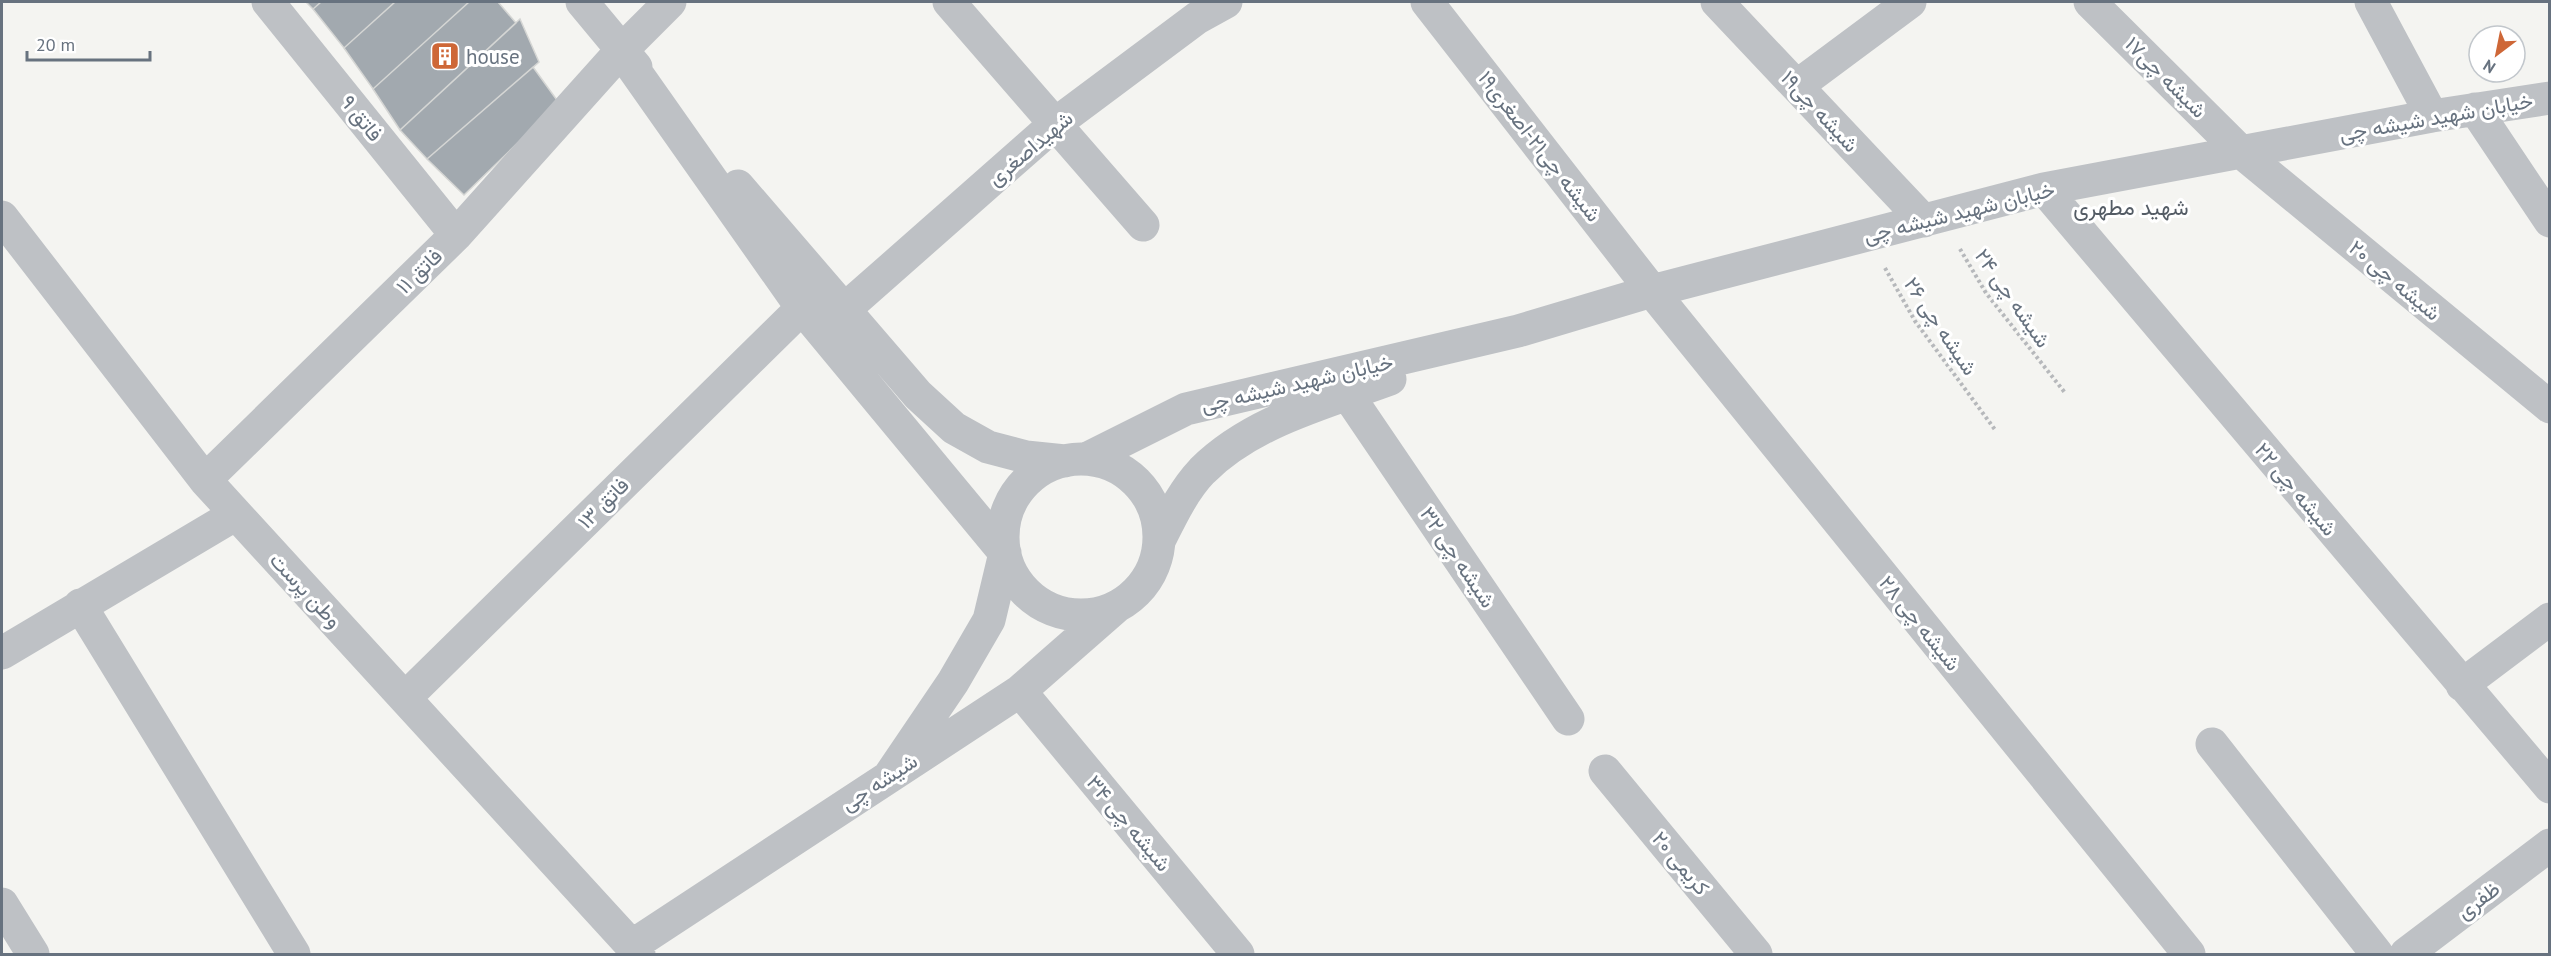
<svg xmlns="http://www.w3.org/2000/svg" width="2551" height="956" viewBox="0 0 2551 956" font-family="'PT Sans',Vazirmatn,sans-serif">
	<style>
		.building { fill: #a2a9af; stroke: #d5d6d4; stroke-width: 1.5 }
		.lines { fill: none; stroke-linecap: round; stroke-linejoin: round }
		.path { stroke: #b6b8bb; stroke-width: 4; stroke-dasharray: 3 3; stroke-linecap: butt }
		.minor { stroke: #bec1c5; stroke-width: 33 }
		.labels { text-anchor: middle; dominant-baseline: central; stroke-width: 6; stroke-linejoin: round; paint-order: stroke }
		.poi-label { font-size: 21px; fill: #67727f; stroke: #fff; text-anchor: start }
		.street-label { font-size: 21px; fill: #67727f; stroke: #fff }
		.neighbourhood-label { font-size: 22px; fill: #545c65; stroke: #fff }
	</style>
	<rect width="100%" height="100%" fill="#f4f4f1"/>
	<path class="building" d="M306 2H321L313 9Z
		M321 2H395L344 48 313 9Z
		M395 2H469L373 89 344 48Z
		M469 2H498L516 23 400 130 373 89Z
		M520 19 539 62 427 159 400 130Z
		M533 67 559 103 464 195 427 159Z"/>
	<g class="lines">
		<path class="path" d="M1960 249 1986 293 2066 394
			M1885 268 1915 321 1996 431"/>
		<path class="minor" d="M268 2 456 235
			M582 2 636 67
			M949 2 1143 225
			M1427 2 1652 291 2189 954
			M1717 2 1924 221
			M2090 2 2241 152 2550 407
			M2371 2 2432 116
			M621 51 802 308 1005 553 989 620 953 682 890 775
			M1797 86 1910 2
			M2475 109 2550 221
			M738 186 918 395 954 428 988 447 1026 457 1065 461
			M2044 189 2550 787
			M2 217 205 480 639 954
			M845 309 1055 124 1197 18 1226 2
			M1348 395 1568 719
			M1086 459 1186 409 1518 331 1652 291 2044 189 2432 116 2550 98
			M1003 537a78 78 0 1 1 156 0a78 78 0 1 1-156 0Z
			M205 480 456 235 621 51 670 2
			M1159 541C1171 517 1183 491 1202 471 1252 421 1325 403 1390 379
			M80 605 294 954
			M2 653 236 514
			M2462 685 2550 619
			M1020 691 1238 954
			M405 698 802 308
			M2212 744 2377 954
			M1605 771 1756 954
			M2 904 33 954
			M633 945 1020 691 1116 607
			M2406 954 2550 845"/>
	</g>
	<defs>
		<g id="building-square" transform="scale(1.5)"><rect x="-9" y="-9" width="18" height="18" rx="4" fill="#ce6737" stroke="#fff"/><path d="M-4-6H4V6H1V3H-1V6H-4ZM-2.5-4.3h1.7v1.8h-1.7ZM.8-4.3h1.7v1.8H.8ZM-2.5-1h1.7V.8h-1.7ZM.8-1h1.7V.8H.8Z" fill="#fff"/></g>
	</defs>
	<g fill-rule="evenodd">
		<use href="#building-square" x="445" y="56"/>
	</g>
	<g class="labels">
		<g class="poi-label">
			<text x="466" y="56">house</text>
		</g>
		<g class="street-label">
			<text transform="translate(2166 77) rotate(45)">شیشه چی۱۷</text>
			<text transform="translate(1820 111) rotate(47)">شیشه چی۱۹</text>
			<text transform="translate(2436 117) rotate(-10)">خیابان شهید شیشه چی</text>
			<text transform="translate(362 118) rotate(51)">فاتق ۹</text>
			<text transform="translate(1540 146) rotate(52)">شیشه چی۲۱-اصغری۱۹</text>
			<text transform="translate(1030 148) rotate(-40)">شهیداصغری</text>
			<text transform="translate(1959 212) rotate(-14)">خیابان شهید شیشه چی</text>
			<text transform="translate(419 271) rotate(-44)">فاتق ۱۱</text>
			<text transform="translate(2395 280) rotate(40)">شیشه چی ۲۰</text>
			<text transform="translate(2013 298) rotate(55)">شیشه چی ۲۴</text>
			<text transform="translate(1941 326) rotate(56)">شیشه چی ۲۶</text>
			<text transform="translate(1297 383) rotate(-13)">خیابان شهید شیشه چی</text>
			<text transform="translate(2296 489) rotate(50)">شیشه چی ۲۲</text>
			<text transform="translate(603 503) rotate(-45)">فاتق ۱۳</text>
			<text transform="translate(1458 557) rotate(56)">شیشه چی ۳۲</text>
			<text transform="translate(306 590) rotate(47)">وطن پرست</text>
			<text transform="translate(1920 623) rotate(51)">شیشه چی ۲۸</text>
			<text transform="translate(879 782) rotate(-33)">شیشه چی</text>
			<text transform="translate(1129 823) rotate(50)">شیشه چی ۳۴</text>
			<text transform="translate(1681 863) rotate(50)">کریمی ۲۰</text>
			<text transform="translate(2478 900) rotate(-37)">ظفری</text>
		</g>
		<g class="neighbourhood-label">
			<text x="2131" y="207">شهید مطهری</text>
		</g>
	</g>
	<rect width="2551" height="956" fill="none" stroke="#67727f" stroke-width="6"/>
	<g transform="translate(2497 54) rotate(212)"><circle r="28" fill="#ffffff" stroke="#c2c7cc" stroke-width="1.5"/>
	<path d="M0-4.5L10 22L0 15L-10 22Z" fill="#ce6737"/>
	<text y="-9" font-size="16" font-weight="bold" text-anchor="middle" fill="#67727f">N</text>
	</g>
	<path d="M27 51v9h123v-9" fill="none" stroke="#67727f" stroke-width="3"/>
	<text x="36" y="51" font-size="18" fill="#67727f" stroke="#ffffff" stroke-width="4.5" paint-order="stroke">20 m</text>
</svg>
